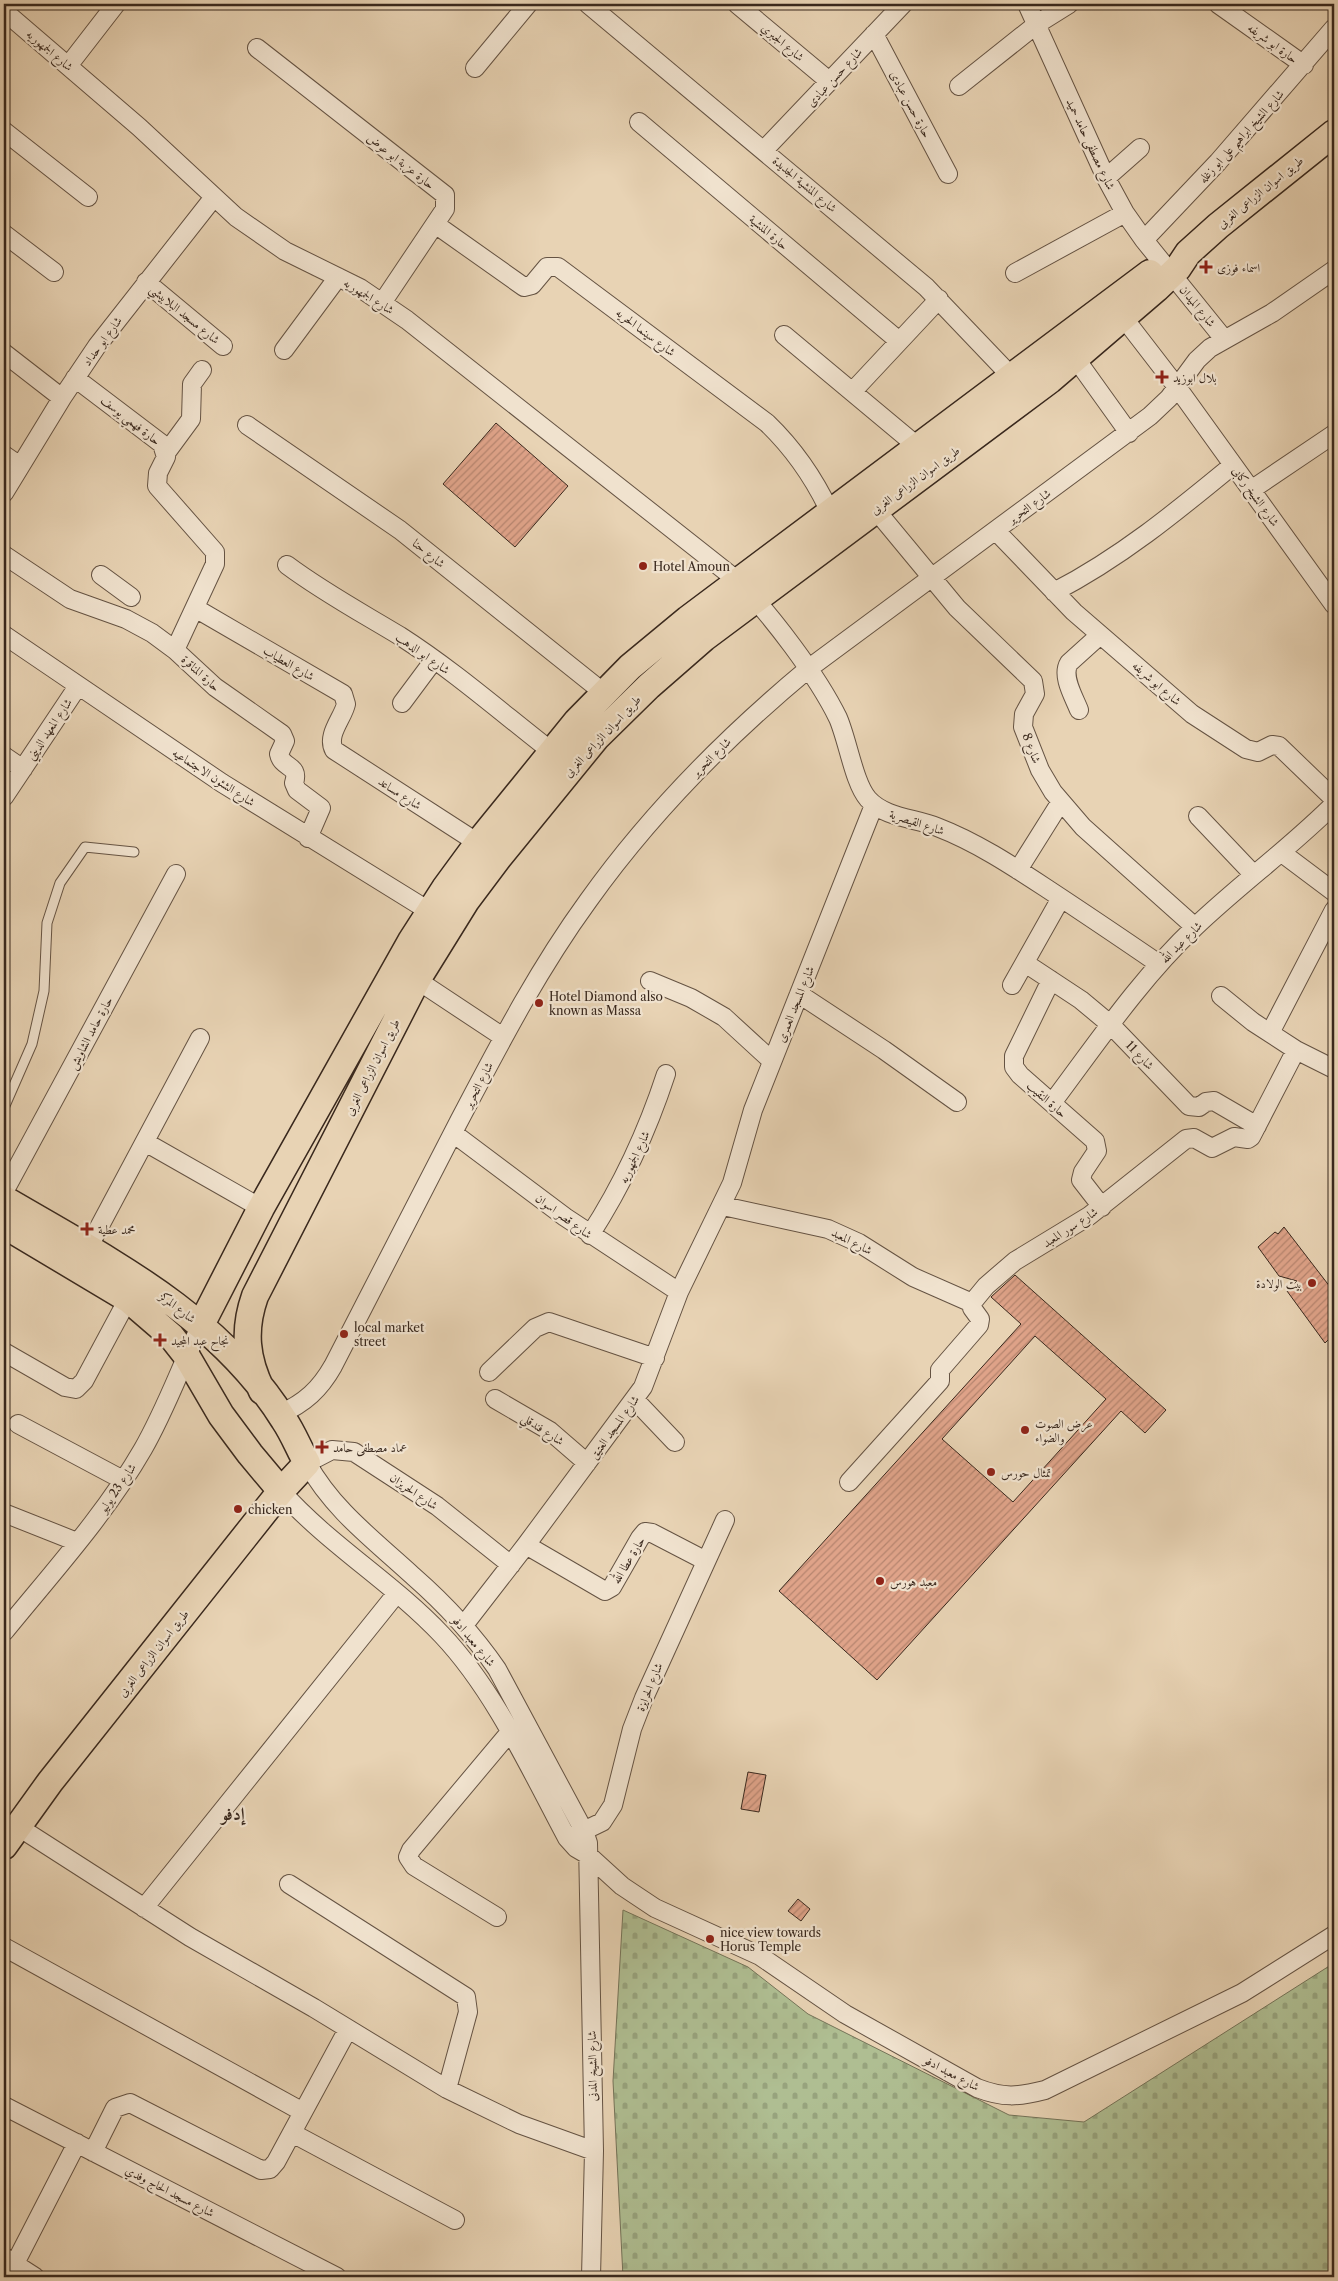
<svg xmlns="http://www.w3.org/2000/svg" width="1338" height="2281" viewBox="0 0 1338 2281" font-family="'Libre Caslon Text',Amiri,serif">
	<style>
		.cemetery { fill: url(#cemetery-stones); stroke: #747358 }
		.building { fill: url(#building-hatch); stroke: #39281d; fill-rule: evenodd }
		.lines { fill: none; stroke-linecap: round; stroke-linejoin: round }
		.lane-casing { stroke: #655343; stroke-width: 11 }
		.street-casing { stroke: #655343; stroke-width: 20 }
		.primary-casing { stroke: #39281d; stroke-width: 29 }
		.lane { stroke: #f0e2ce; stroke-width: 9 }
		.street { stroke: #f0e2ce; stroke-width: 18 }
		.primary { stroke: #e8d3b4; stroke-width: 26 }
		.poi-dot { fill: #8f2418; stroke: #f0e2ce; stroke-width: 2 }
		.labels { text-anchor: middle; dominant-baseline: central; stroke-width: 4.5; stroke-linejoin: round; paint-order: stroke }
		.street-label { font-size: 12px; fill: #39281d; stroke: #f0e2ce }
		.poi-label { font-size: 12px; fill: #39281d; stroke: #f0e2ce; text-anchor: start }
		.district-label { font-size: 18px; font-weight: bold; fill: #39281d; stroke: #f0e2ce }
	</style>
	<defs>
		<pattern id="cemetery-stones" width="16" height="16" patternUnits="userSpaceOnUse" patternTransform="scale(1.25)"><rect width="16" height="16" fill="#afbe92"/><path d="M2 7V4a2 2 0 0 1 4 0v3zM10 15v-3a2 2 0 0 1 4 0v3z" fill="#97a37d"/></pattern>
		<pattern id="building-hatch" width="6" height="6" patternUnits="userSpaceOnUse" patternTransform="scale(1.25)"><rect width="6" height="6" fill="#dfa389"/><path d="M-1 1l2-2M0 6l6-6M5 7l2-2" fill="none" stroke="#b6856f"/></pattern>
	</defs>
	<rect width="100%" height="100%" fill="#e8d3b4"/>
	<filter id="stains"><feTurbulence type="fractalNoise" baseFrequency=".004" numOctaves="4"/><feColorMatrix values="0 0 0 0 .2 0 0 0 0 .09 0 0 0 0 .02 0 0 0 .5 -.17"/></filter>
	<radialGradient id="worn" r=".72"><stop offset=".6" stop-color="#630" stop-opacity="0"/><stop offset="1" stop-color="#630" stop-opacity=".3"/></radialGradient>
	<path class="cemetery" d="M623 1910 748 1967 808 2014 1009 2115 1084 2122 1334 1963V2277H623L613 2081Z"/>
	<path class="building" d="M496 423 568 486 515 547 443 484Z
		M1284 1227 1334 1292V1334L1325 1343 1287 1291 1297 1281 1279 1276 1258 1247 1275 1232 1278 1234Z
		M1015 1275 1166 1410 1145 1433 1121 1411 877 1680 779 1591 1021 1324 991 1297ZM1035 1336 1106 1399 1013 1502 942 1439Z
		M748 1772 766 1775 759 1812 741 1809Z
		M798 1899 810 1909 801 1921 788 1911Z"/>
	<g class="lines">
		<g class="lane-casing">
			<path id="lane" d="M4 1108 32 1044 44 991 47 923 60 883 85 847 134 852"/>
		</g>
		<g class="street-casing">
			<path id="street" d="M588 4 926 287 1011 376
				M737 4 829 81
				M1027 4 1106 178 1125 213 1144 240 1224 339
				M1218 4 1304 65
				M4 11 139 127 236 217 285 251 360 288 407 320 738 581C771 615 817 675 838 718 848 741 854 783 868 799 885 818 915 818 937 827 976 842 1011 865 1046 888 1084 913 1121 938 1159 964
				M874 34 948 174
				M257 48 445 195V209L382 303
				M68 66 116 4
				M475 68 528 4
				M959 86 1037 24 1069 4
				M639 122 899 341
				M4 131 88 197
				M764 150 903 4
				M1106 178 1140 148
				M435 224 524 287 532 285 547 267H558L767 423C794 449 814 478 830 512
				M4 234 54 272
				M1144 240 1218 162 1334 28
				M1015 273 1125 213
				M146 282 223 346
				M1123 317 1177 387 1334 605
				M784 335 917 446
				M284 350 338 277
				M4 353 62 398
				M1076 359 1129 433
				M75 378 162 444 166 457 158 473 157 486 215 552V564L175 650
				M852 392 939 299
				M247 425 400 530 604 693
				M166 453 191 419 192 384 202 370
				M4 455 20 466
				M1251 490 1334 434
				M4 493 62 398 97 346 214 197
				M875 509 957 608 1033 681 1035 694 1024 714 1023 727 1040 770 1053 792 1083 827 1195 927
				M996 531 1074 612 1192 714 1246 749 1258 752 1272 745 1279 746 1334 799
				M4 555 70 599 126 619 152 633 175 650 215 687 282 734 285 741 279 754C282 769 300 764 294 783L297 790 321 808 308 838
				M287 565C323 592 362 613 400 636 453 670 501 712 551 751
				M101 575 131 597
				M1054 592C1120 558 1176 512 1233 465
				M195 608 343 694 346 704C343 718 326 735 334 750L478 843
				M4 635 222 783 429 911
				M402 703 434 660
				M1079 710C1074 697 1061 676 1069 663L1100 635
				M4 756 23 769
				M4 797 78 686
				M1198 816 1254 875
				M1282 853 1334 892
				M1018 870 1060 803
				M1025 963 1081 1000 1111 1025 1189 1106 1199 1107 1206 1102 1214 1101 1257 1126
				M417 980 503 1037
				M1051 980 1014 1056V1067L1020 1075 1095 1141 1097 1151 1083 1172 1081 1180 1102 1207
				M650 981 691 998 724 1017 772 1061
				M1012 985 1061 898
				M799 994 884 1050 957 1102
				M1221 996 1253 1022 1296 1050
				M1270 1033 1334 910
				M1052 1103C1097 1043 1140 979 1195 927 1240 884 1290 848 1334 804
				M453 1133 565 1217 679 1292
				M145 1142 261 1208
				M4 1192 176 874
				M723 1206 828 1229 859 1243 913 1277 972 1303
				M590 1235C623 1184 647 1132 666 1074
				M88 1248 200 1038
				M4 1352 65 1387 76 1389 84 1381 128 1299
				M489 1372 535 1328 549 1322 655 1358
				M495 1399 550 1431 587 1463
				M635 1400 675 1442
				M280 1414C305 1403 320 1389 333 1366 375 1285 416 1203 458 1123 498 1047 537 971 588 901 650 814 725 738 808 669L1150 416 1169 398 1197 360 1210 348 1272 313 1334 270
				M18 1424 123 1480
				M849 1482 940 1381V1370L979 1325 980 1319 972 1308V1303L986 1286 1015 1261 1089 1216 1186 1139 1194 1138 1212 1148 1234 1137 1248 1139 1251 1137 1296 1050 1334 1069
				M281 1491C329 1545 392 1582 442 1635 495 1691 531 1771 567 1838L576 1848 588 1855 622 1886 655 1908 760 1956 845 2014 977 2088C1003 2098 1018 2097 1045 2090L1242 1993 1334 1935
				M4 1513 77 1542
				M526 1545 605 1591 612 1587 640 1538 645 1532 652 1533 706 1561
				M511 1565 437 1506 354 1452 332 1450 307 1463C333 1510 374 1540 413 1576 445 1604 473 1634 497 1669L584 1831 588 1843 594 2151 591 2277
				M464 1625 526 1545 643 1387 679 1292 732 1183 753 1110 874 805
				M4 1632C52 1573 105 1515 143 1449 166 1409 181 1366 201 1325
				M17 1826 190 1937 314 2008 447 2089 519 2124 594 2151
				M573 1836 602 1822 613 1805 632 1729 644 1698 725 1520
				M289 1884 466 1997 468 2012 447 2089
				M144 1908 397 1593
				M497 1917 414 1866 408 1857 411 1850 510 1732
				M4 1947 303 2112
				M4 2106 337 2277
				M292 2133 455 2220
				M93 2152 115 2108 130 2103 261 2170 270 2169 276 2162 348 2029
				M4 2257 35 2277
				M8 2277 77 2143"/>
		</g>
		<g class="primary-casing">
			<path id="primary" d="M4 1199C106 1259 219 1315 284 1420 293 1433 299 1449 307 1463L281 1491 50 1782 4 1846
				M4 1225 128 1299 171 1336 186 1355 221 1415 250 1454 281 1491
				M201 1325 261 1208 411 941 445 888 478 843 577 721 630 667 688 619 1150 273
				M262 1391C246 1359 243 1330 255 1296L417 980 466 901 499 857 596 738 649 686 704 638 1050 380 1156 289 1178 268 1188 253 1218 226 1334 133"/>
		</g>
		<use href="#lane" class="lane"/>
		<use href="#street" class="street"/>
		<use href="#primary" class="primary"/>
	</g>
	<g class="poi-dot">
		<path d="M1203.5 259.5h5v5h5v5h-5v5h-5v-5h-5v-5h5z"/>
		<path d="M1159.5 369.5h5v5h5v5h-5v5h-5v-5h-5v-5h5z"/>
		<circle cx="643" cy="566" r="5"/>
		<circle cx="539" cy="1003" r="5"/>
		<path d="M84.5 1221.5h5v5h5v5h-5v5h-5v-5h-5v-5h5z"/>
		<circle cx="1312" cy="1283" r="5"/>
		<circle cx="344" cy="1334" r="5"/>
		<path d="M157.5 1332.5h5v5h5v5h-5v5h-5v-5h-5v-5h5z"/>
		<circle cx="1025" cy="1430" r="5"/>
		<path d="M319.5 1439.5h5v5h5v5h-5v5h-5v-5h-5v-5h5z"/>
		<circle cx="991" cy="1472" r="5"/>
		<circle cx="238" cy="1509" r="5"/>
		<circle cx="880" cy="1581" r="5"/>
		<circle cx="710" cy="1939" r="5"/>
	</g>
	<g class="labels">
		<g class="street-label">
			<text transform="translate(783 42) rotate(40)">شارع الجبري</text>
			<text transform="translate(1273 43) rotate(36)">حارة ابو شريفه</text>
			<text transform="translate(50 50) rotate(40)">شارع الجمهوريه</text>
			<text transform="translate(834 77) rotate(-47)">شارع حسن عبادى</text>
			<text transform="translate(911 104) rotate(62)">حارة حسن عبادى</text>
			<text transform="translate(1241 136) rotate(-48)">شارع الشيخ ابراهيم على ابو زغله</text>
			<text transform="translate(1091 144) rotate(65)">شارع مصطفى حامد حميد</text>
			<text transform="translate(401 161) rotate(38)">حارة عزبة ابو عوض</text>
			<text transform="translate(805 184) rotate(40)">شارع المنشية الجديدة</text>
			<text transform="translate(1260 192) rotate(-39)">طريق اسوان الزراعى الغربى</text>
			<text transform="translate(769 232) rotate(40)">حارة المنشية</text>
			<text transform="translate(369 296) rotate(32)">شارع الجمهوريه</text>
			<text transform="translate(1198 306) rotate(51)">شارع الميدان</text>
			<text transform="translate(185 314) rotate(39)">شارع مسجد البلابيشي</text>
			<text transform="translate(646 332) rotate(37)">شارع سينما الحريه</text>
			<text transform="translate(102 341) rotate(-54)">شارع ابو حداد</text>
			<text transform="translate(131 420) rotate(38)">حارة فهمي يوسف</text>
			<text transform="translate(915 480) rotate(-36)">طريق اسوان الزراعى الغربى</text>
			<text transform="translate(1256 496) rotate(54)">شارع الشيخ ركابى</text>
			<text transform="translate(1029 506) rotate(-36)">شارع التحرير</text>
			<text transform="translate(429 553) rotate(39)">شارع حنا</text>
			<text transform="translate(423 653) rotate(35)">شارع ابو الدهب</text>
			<text transform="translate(289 663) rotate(30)">شارع العطياب</text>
			<text transform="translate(201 673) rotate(42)">حارة المناقرة</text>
			<text transform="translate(1157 683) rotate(41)">شارع ابو شريفه</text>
			<text transform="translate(49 729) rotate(-56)">شارع المعهد الديني</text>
			<text transform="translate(602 736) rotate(-47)">طريق اسوان الزراعى الغربى</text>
			<text transform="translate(1032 748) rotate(69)">شارع 8</text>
			<text transform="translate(711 757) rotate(-45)">شارع التحرير</text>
			<text transform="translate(214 777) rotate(33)">شارع الشئون الاجتماعيه</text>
			<text transform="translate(400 793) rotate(33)">شارع مساعد</text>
			<text transform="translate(917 822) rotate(18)">شارع القيصرية</text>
			<text transform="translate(1181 942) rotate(-45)">شارع عبد الله</text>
			<text transform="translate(795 1004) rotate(-68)">شارع المسجد العمرى</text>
			<text transform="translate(90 1033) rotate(-62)">حارة حامد الشاويش</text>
			<text transform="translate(1140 1055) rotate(46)">شارع 11</text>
			<text transform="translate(372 1067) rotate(-63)">طريق اسوان الزراعى الغربى</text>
			<text transform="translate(478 1085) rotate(-63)">شارع التحرير</text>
			<text transform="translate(1047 1099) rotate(41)">حارة النقيب</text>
			<text transform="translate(634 1157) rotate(-65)">شارع الجمهوريه</text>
			<text transform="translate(564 1216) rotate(36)">شارع قصر اسوان</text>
			<text transform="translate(1070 1227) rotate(-33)">شارع سور المعبد</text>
			<text transform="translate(852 1241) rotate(27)">شارع المعبد</text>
			<text transform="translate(178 1307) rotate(38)">شارع المركز</text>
			<text transform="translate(614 1427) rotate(-54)">شارع المسجد العتيق</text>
			<text transform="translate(543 1429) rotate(33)">شارع فندقلي</text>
			<text transform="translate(117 1488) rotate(-56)">شارع 23 يوليو</text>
			<text transform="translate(414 1491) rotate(34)">شارع الحريزان</text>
			<text transform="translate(628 1560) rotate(-59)">حارة عطا الله</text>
			<text transform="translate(474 1641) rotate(51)">شارع معبد ادفو</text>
			<text transform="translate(153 1653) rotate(-52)">طريق اسوان الزراعى الغربى</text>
			<text transform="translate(649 1687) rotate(-68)">شارع الحرايزة</text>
			<text transform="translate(592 2066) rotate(-91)">شارع الشيخ المدنى</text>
			<text transform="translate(952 2073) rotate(28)">شارع معبد ادفو</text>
			<text transform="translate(170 2191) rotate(27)">شارع مسجد الحاج وفدي</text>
		</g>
		<g class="poi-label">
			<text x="1217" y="267">اسماء فوزى</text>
			<text x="1173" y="377">بلال ابوزيد</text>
			<text x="653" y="566">Hotel Amoun</text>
			<text x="549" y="996">Hotel Diamond also<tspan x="549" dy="14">known as Massa</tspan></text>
			<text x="98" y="1229">محمد عطية</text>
			<text x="1302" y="1283" text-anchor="end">بيت الولادة</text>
			<text x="354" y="1327">local market<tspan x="354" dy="14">street</tspan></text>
			<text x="171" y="1340">نجاح عبد المجيد</text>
			<text x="1035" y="1423">عرض الصوت<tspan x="1035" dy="14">والضواء</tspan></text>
			<text x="333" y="1447">عماد مصطفى حامد</text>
			<text x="1001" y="1472">تمثال حورس</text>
			<text x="248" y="1509">chicken</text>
			<text x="890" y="1581">معبد هورس</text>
			<text x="720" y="1932">nice view towards<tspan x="720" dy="14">Horus Temple</tspan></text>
		</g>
		<g class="district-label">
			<text x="233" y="1814">إدفو</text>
		</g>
	</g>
	<rect width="1338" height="2281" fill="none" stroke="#e8d3b4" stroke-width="20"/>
	<rect x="5" y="5" width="1328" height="2271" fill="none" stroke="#39281d" stroke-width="2.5"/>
	<rect x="10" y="10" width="1318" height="2261" fill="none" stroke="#39281d"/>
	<rect width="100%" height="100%" filter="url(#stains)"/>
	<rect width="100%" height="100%" fill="url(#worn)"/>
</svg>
